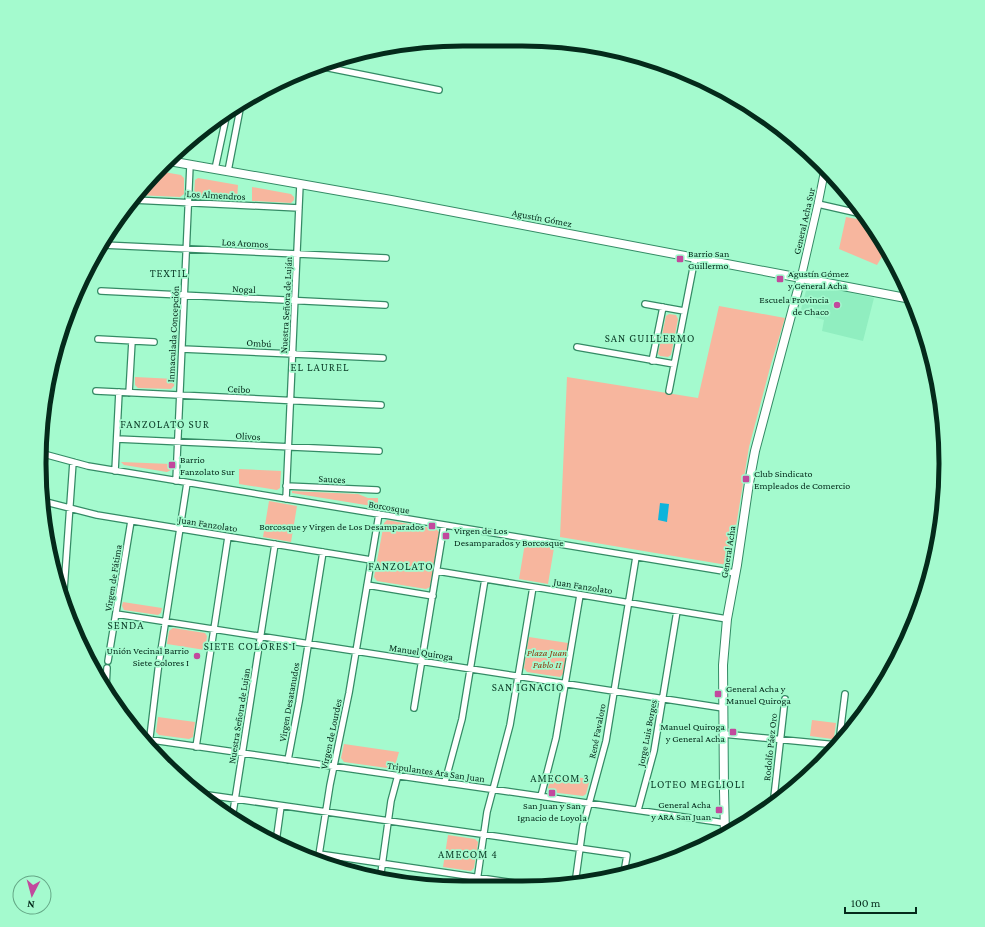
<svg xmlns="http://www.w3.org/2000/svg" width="985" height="927" viewBox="0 0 985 927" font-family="'Crimson Pro',serif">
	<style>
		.built { fill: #90eec0 }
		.green { fill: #f7b69e }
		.water { fill: #0db4dc }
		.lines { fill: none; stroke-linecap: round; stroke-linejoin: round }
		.minor-casing { stroke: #348b65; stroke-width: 8 }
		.tertiary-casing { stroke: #348b65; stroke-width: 9 }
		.secondary-casing { stroke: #348b65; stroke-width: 10 }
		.minor { stroke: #fff; stroke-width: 5.5 }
		.tertiary { stroke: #fff; stroke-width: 7 }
		.secondary { stroke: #fff; stroke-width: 8 }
		.poi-dot { fill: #c2499d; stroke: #a4face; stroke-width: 1.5 }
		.labels { text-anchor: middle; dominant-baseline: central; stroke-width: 3.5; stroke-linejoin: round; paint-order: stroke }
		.street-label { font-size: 10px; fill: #042a1b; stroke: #a4face }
		.poi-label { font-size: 10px; fill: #042a1b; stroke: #a4face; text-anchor: start }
		.park-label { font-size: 10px; font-style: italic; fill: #903911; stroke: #a4face }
		.neighbourhood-label { font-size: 11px; letter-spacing: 1px; fill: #0a3a26; stroke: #a4face }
		.rim { fill: none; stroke: #042a1b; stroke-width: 5 }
	</style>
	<rect width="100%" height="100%" fill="#a4face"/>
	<path class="built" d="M810 284 874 298 863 341 822 331 824 320 800 313 807 287Z"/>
	<path class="green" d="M158 171 181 175 184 178V194L180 197 136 195 144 184Z
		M198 178 238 185 237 200 197 198 194 195 195 180Z
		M252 187 291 194 294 197V200L291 203 252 201Z
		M846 217 868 221 887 248 877 265 839 249Z
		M719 306 785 318 771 364 749 447 730 563 727 565 560 537 567 377 698 398Z
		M669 314 676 315 678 319 671 355 668 357 660 356 658 354 666 316Z
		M135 377 175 379 174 386 171 389 138 388 135 385Z
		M121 462 171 464V470L167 472 124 465Z
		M239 469 281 471 280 488 277 490 239 484Z
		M292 491 358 494 368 498H378V507L292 493Z
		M269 501 297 506 291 542 263 537Z
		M387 520 436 529 439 532 430 587 426 589 377 581 374 577 384 523Z
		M525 543 554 548 548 584 519 579Z
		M123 602 162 608 161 613 158 615 124 610 122 606Z
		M173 628 205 633 207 636 205 650 167 644 169 631Z
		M529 637 568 643 563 674 560 677 527 672 524 668Z
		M158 717 195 722 193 737 189 739 159 735 156 732Z
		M812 720 836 723 834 737 832 739 810 736Z
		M344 744 399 752 394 769 344 762 341 758Z
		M552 774 590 779 586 794 583 796 550 792 548 788Z
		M448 835 475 839 478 842 474 868 471 871 443 867Z"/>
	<path class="water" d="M660 503 669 504 667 522 658 520Z"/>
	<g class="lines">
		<g class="minor-casing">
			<path id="minor" d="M324 67 439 90
				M215 169 227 113
				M228 171 241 104
				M133 200 299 208
				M818 204 862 214
				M103 245 386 258
				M889 259 891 255
				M101 291 385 305
				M645 304 684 311
				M98 339 154 342
				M577 347 674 364
				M182 349 383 358
				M652 361 663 307
				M96 391 381 405
				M669 391 695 258
				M129 393 132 341
				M117 439 379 451
				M40 453 88 466 735 573
				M115 471 119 392
				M176 481 190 165
				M286 486 377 490
				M286 499 300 184
				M42 501 97 515 371 560
				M437 571 727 619
				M367 585 433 596
				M63 604 73 462
				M116 614 723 708
				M108 661 131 521
				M106 688 107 668
				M414 708 444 525
				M723 734 837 745
				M145 739 725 823
				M839 742 845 694
				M149 745 158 670 187 483
				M196 747 228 537
				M288 760 299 702 323 552
				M445 782 462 719 485 579
				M201 794 627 855 624 873
				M541 796 556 738 580 595
				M774 797 785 699
				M638 810 654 751 677 611
				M232 819 275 544
				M276 842 281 806
				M319 854 535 886
				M318 861 330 785 349 693 379 514
				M380 880 391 801 398 775
				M575 884 583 826 606 741 636 557
				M476 888 487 812 510 725 533 587"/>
		</g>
		<g class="tertiary-casing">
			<path id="tertiary" d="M801 278 818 204 825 169"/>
		</g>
		<g class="secondary-casing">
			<path id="secondary" d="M169 161 391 200 911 299
				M725 835 724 791 723 665 727 619 737 565 749 483 755 451 801 278"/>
		</g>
		<use href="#minor" class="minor"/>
		<use href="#tertiary" class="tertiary"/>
		<use href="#secondary" class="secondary"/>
	</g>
	<g class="poi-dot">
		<rect x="676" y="255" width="8" height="8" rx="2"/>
		<rect x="776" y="275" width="8" height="8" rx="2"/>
		<circle cx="837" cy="305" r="4"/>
		<rect x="168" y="461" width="8" height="8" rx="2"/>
		<rect x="742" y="475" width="8" height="8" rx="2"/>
		<rect x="428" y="522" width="8" height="8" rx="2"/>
		<rect x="442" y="532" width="8" height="8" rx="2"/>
		<circle cx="197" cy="656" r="4"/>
		<rect x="714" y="690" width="8" height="8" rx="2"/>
		<rect x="729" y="728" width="8" height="8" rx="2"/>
		<rect x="548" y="789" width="8" height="8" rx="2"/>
		<rect x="715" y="806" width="8" height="8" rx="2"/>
	</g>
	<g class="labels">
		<g class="street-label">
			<text transform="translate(216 195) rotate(3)">Los Almendros</text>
			<text transform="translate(542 218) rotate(11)">Agustín Gómez</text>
			<text transform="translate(804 221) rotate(-77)">General Acha Sur</text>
			<text transform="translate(245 243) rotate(3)">Los Aromos</text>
			<text transform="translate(244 289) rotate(3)">Nogal</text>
			<text transform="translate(286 305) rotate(-87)">Nuestra Señora de Luján</text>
			<text transform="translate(173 334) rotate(-87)">Inmaculada Concepción</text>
			<text transform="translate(259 343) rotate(3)">Ombú</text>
			<text transform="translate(239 389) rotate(3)">Ceibo</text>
			<text transform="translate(248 436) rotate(3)">Olivos</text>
			<text transform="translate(332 479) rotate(3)">Sauces</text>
			<text transform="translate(389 507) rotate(9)">Borcosque</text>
			<text transform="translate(208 524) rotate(9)">Juan Fanzolato</text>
			<text transform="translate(728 552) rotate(-81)">General Acha</text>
			<text transform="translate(113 578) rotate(-81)">Virgen de Fátima</text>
			<text transform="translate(583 586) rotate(9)">Juan Fanzolato</text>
			<text transform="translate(421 652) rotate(9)">Manuel Quiroga</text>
			<text transform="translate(289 702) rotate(-80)">Virgen Desatanudos</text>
			<text transform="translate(239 716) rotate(-81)">Nuestra Señora de Lujan</text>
			<text transform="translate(597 731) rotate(-79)">René Favaloro</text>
			<text transform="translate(647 733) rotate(-79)">Jorge Luis Borges</text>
			<text transform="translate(331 734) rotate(-78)">Virgen de Lourdes</text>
			<text transform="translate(770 747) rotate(-84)">Rodolfo Páez Oro</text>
			<text transform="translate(436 772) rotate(8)">Tripulantes Ara San Juan</text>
		</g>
		<g class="poi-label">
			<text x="688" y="253">Barrio San<tspan x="688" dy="12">Guillermo</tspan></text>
			<text x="788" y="273">Agustín Gómez<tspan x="788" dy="12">y General Acha</tspan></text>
			<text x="829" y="299" text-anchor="end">Escuela Provincia<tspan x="829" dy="12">de Chaco</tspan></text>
			<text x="180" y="459">Barrio<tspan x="180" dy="12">Fanzolato Sur</tspan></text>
			<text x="754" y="473">Club Sindicato<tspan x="754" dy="12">Empleados de Comercio</tspan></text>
			<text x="424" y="526" text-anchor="end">Borcosque y Virgen de Los Desamparados</text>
			<text x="454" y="530">Virgen de Los<tspan x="454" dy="12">Desamparados y Borcosque</tspan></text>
			<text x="189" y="650" text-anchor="end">Unión Vecinal Barrio<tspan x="189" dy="12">Siete Colores I</tspan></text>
			<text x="726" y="688">General Acha y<tspan x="726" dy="12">Manuel Quiroga</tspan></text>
			<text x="725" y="726" text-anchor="end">Manuel Quiroga<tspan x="725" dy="12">y General Acha</tspan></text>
			<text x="711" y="804" text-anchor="end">General Acha<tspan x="711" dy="12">y ARA San Juan</tspan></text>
			<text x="552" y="805" text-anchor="middle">San Juan y San<tspan x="552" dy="12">Ignacio de Loyola</tspan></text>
		</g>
		<g class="park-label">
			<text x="547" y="652">Plaza Juan<tspan x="547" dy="12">Pablo II</tspan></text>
		</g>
		<g class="neighbourhood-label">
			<text x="169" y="273">TEXTIL</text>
			<text x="650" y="338">SAN GUILLERMO</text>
			<text x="320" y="367">EL LAUREL</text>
			<text x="165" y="424">FANZOLATO SUR</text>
			<text x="401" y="566">FANZOLATO</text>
			<text x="126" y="625">SENDA</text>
			<text x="250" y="646">SIETE COLORES I</text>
			<text x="528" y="687">SAN IGNACIO</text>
			<text x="560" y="778">AMECOM 3</text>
			<text x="698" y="784">LOTEO MEGLIOLI</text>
			<text x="468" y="854">AMECOM 4</text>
		</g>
	</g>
	<path d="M0 0H985V927H0ZM463 46H522A417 417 0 0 1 939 463V464A417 417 0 0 1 522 881H463A417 417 0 0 1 46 464V463A417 417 0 0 1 463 46Z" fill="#a4face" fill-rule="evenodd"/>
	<path class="rim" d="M463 46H522A417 417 0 0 1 939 463V464A417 417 0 0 1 522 881H463A417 417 0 0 1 46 464V463A417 417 0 0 1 463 46Z"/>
	<g transform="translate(32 895) rotate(186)"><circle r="19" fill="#a4face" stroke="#64a786"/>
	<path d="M0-3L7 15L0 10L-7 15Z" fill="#c2499d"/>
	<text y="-6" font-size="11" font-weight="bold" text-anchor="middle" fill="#042a1b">N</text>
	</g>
	<path d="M845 907v6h71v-6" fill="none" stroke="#042a1b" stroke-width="2"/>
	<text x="851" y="907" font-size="12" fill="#042a1b" stroke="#a4face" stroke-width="3" paint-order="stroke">100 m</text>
</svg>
